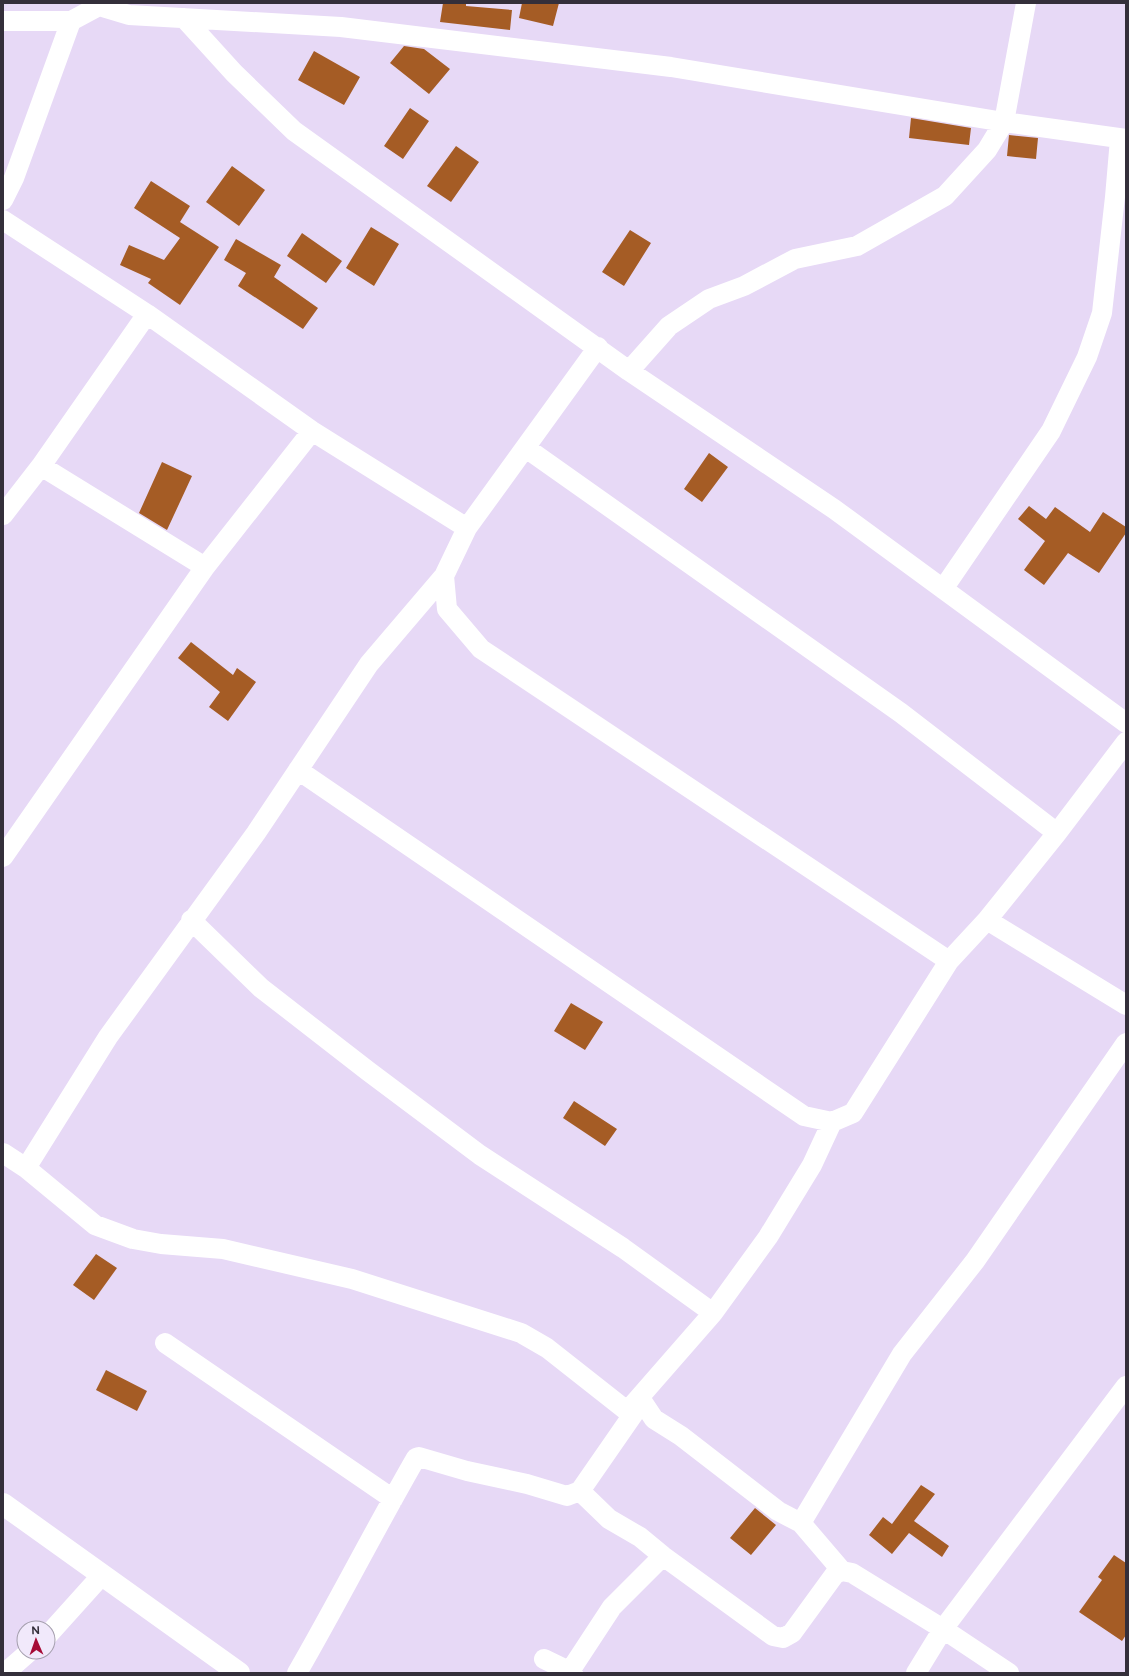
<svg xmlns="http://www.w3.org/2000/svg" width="1129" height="1676" viewBox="0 0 1129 1676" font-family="Figtree,sans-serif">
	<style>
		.building { fill: #a55c25 }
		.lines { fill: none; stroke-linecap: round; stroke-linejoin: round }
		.minor { stroke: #fff; stroke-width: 20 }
		.major { stroke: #fff; stroke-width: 22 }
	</style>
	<rect width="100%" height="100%" fill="#e7d9f6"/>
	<path class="building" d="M443 3H466V6L512 10 510 30 440 22Z
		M522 3H559L553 26 519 18Z
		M404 46 424 49 450 69 429 94 390 63Z
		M314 51 360 77 344 105 298 80Z
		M410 108 429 121 403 159 384 146Z
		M911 118 971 128 969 145 909 138Z
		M1009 135 1038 138 1036 159 1007 156Z
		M456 146 479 162 451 202 427 186Z
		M232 166 265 190 239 226 206 202Z
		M151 181 190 206 180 222 219 247 180 305 148 283 151 279 120 265 129 245 164 260 180 238 134 208Z
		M371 227 399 244 374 286 346 268Z
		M630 230 651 243 624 286 602 272Z
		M302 233 342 261 326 283 287 256Z
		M236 239 281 265 274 277 318 308 303 329 238 286 246 273 224 260Z
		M709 453 728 467 702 502 684 489Z
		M162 462 192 476 167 530 139 513Z
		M1029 506 1046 519 1055 507 1090 532 1103 512 1126 527V533L1099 573 1068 553 1044 585 1024 570 1045 541 1018 519Z
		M191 642 233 675 237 668 256 682 228 721 209 707 220 692 178 658Z
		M571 1003 603 1022 585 1050 554 1031Z
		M574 1101 617 1129 605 1146 563 1118Z
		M96 1254 117 1268 94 1300 73 1285Z
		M106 1370 147 1391 137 1411 96 1390Z
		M921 1485 935 1494 914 1521 949 1546 942 1557 909 1533 892 1554 869 1535 883 1517 892 1524Z
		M755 1508 776 1525 751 1555 730 1538Z
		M1114 1555 1126 1563V1635L1122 1641 1079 1612 1102 1580 1098 1577Z"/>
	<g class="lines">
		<path class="minor" d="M98 3 99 6 129 15 341 27 671 67 1004 122 1126 139
			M184 18 234 73 294 131 629 371 834 509 1126 723
			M3 21H71L99 6
			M3 200 14 178 71 21
			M3 220 147 314 312 431 467 528 444 576 447 609 481 649 949 961
			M147 314 41 466 205 567
			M629 371 669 326 709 299 744 286 795 259 857 246 945 196 987 150 1004 122 1026 3
			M526 448 901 713 1057 833
			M3 515 41 466
			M467 528 598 347
			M943 589 1051 431 1087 357 1102 313 1115 197 1120 139
			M298 770 804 1116 832 1122 853 1113 949 961 987 920 1057 833 1126 742
			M3 857 205 567 312 431
			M191 920 261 988 368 1071 480 1155 623 1248 713 1313
			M987 920 1126 1005
			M3 1153 26 1168 95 1225 133 1239 161 1244 223 1249 352 1279 521 1333 547 1348 627 1411 642 1401 654 1419 681 1436 778 1511 801 1523 842 1571
			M26 1168 108 1037 256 833 369 664 444 576
			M165 1343 393 1499
			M630 1408 713 1313 768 1237 812 1165 832 1122
			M580 1491 641 1403
			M801 1523 902 1354 975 1261 1126 1043
			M48 1635 102 1575
			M544 1659 573 1673
			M570 1671 612 1607 663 1556
			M5 1673 29 1652
			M297 1673C338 1602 375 1529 416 1458L419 1457 467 1471 527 1484 567 1496 580 1491 609 1519 640 1537 663 1556 773 1636 783 1638 792 1633 835 1574 842 1571 852 1573 943 1629 1009 1673
			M916 1673 943 1629 1126 1386"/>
		<path class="major" d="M3 1504 239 1673"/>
	</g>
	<rect width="1129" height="1676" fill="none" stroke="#342f3a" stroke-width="8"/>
	<g transform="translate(36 1640) rotate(358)"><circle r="19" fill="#f1e9fb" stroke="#a59fae"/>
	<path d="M0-3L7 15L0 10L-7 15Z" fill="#a60b36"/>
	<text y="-6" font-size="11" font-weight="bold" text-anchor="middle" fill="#342f3a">N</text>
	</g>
</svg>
